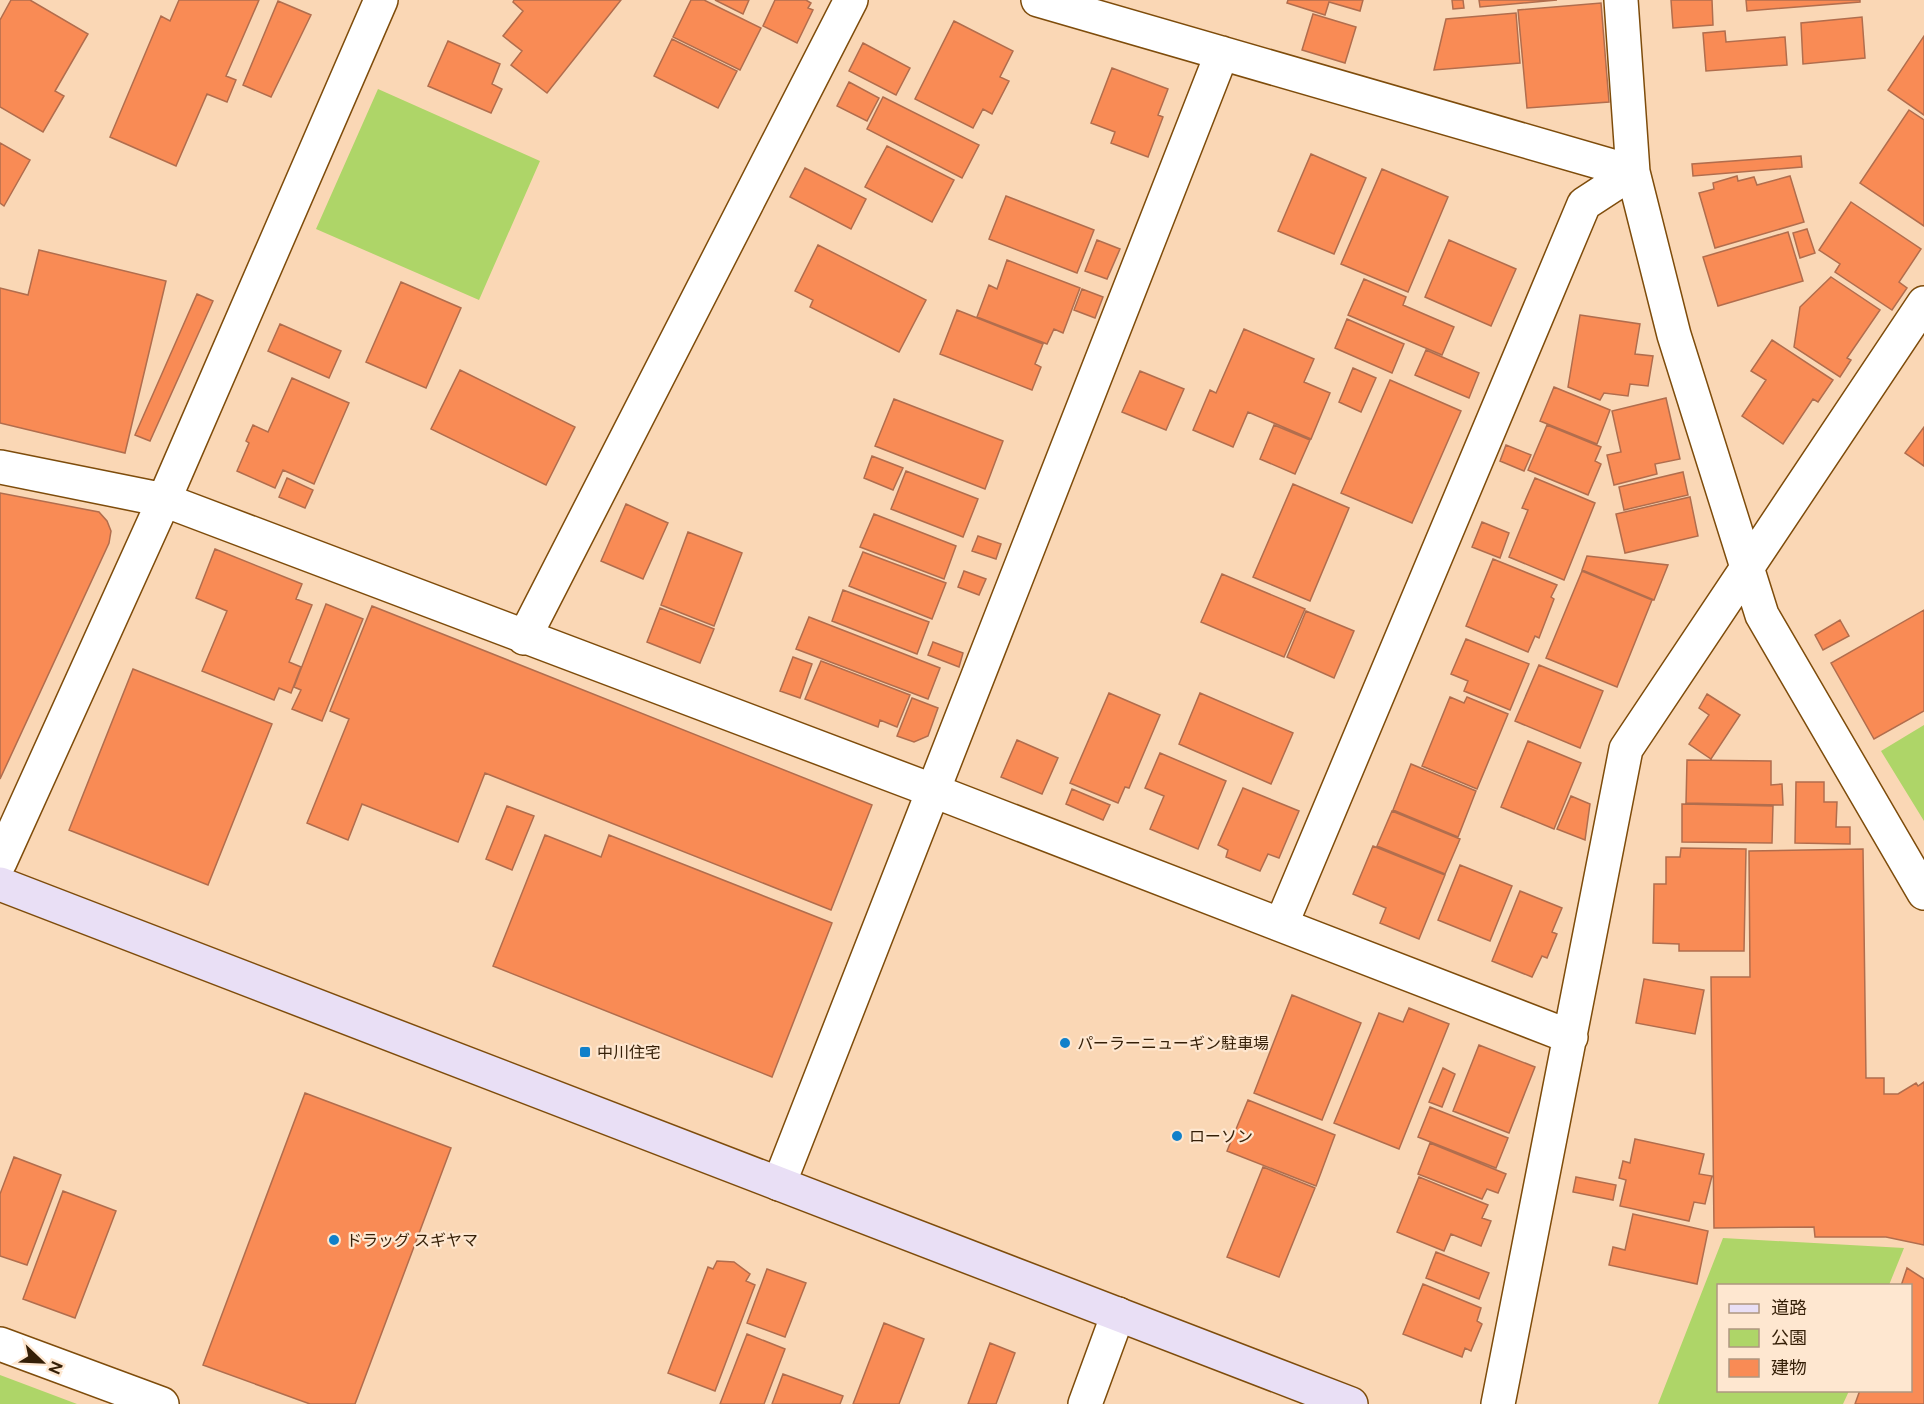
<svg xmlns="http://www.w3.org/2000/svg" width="1924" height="1404" viewBox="0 0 1924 1404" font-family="'Public Sans','Noto Sans JP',sans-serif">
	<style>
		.green { fill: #aed568 }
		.building { fill: #f98b55; stroke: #b16d4d; stroke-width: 1.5 }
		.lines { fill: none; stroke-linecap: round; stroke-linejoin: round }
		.street-casing { stroke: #7e4c0b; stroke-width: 36 }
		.secondary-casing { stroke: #7e4c0b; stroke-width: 36 }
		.street { stroke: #fff; stroke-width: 33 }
		.secondary { stroke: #e9dff5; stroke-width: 33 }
		.poi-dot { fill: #1080ca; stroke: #fee7d0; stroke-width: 2 }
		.labels { text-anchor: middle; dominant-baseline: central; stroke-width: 4.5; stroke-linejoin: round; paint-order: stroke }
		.poi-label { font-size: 16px; fill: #351f07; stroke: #fee7d0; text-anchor: start }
	</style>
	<rect width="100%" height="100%" fill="#fad7b5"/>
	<path class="green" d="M378 89 540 161 479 300 316 229Z
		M1924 725V821L1881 751Z
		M1723 1238 1904 1248 1889 1285 1718 1286V1390L1849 1391 1843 1404H1658Z
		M0 1375 77 1404H0Z"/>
	<path class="building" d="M11 0H30L88 34 55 91 64 96 43 132 0 107V20Z
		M179 0H259L226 76 236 80 227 102 207 94 176 166 110 137 161 16 170 21Z
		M514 0H621L547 93 511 65 522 51 503 36 523 11 513 2Z
		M691 0H704L761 28 740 70 673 37Z
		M715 0H749L743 14Z
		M775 0H806L811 3 808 8 813 10 797 43 763 26Z
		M1288 0H1363L1360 11 1329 2 1325 15 1287 3Z
		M1452 0H1463L1464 8 1453 9Z
		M1479 0H1557L1480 7Z
		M1671 0H1712L1713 25 1673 28Z
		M1746 0H1860V2L1747 11Z
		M278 1 311 15 271 97 243 85Z
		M1601 3 1609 102 1527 108 1518 10Z
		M1516 13 1520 63 1434 70 1446 19Z
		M1313 14 1356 27 1345 63 1302 50Z
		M1862 17 1865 58 1803 64 1801 23Z
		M954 21 1013 51 1000 77 1009 81 992 114 983 109 973 128 915 99Z
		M1725 31 1726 42 1785 37 1787 65 1706 71 1703 33Z
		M1924 36V115L1888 90Z
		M672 39 737 71 718 108 654 76Z
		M448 41 500 64 492 84 502 89 491 113 428 86Z
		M863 43 910 68 896 95 849 71Z
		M1112 68 1168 89 1158 115 1163 117 1148 157 1111 143 1115 132 1091 123Z
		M849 82 879 98 867 121 837 106Z
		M883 97 979 145 962 178 867 129Z
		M1909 110 1924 120V226L1860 183Z
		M0 143 30 160 4 206 0 203Z
		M887 146 954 180 932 222 865 187Z
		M1311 154 1366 178 1334 254 1278 231Z
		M1801 156 1802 167 1693 176 1692 164Z
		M805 168 866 199 851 229 790 197Z
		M1382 169 1448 197 1408 292 1341 264Z
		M1737 176 1738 181 1754 177 1757 185 1790 176 1804 222 1715 248 1699 193 1714 189 1713 183Z
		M1006 196 1094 230 1077 273 989 239Z
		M1851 202 1921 249 1899 282 1907 288 1892 310 1835 272 1840 264 1819 250Z
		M1807 229 1815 253 1800 258 1793 233Z
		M1788 232 1803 281 1718 306 1703 257Z
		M1097 240 1120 249 1107 279 1085 271Z
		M1449 240 1516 269 1491 326 1425 297Z
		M818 245 926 300 899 352 810 307 813 300 795 291Z
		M39 250 166 281 125 453 0 423V288L28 295Z
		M1007 260 1080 288 1063 333 1054 329 1047 344 977 317 989 285 997 289Z
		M1831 277 1880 310 1847 358 1851 360 1840 377 1794 347 1800 307Z
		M1364 279 1406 297 1403 305 1454 327 1442 355 1348 315Z
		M401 282 461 308 426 388 366 362Z
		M1082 289 1103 297 1095 318 1074 310Z
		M197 294 213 301 150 441 135 435Z
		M957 310 1043 344 1035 364 1041 367 1032 390 940 354Z
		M1580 315 1640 324 1635 354 1653 356 1648 386 1630 384 1628 396 1604 393 1600 400 1568 387Z
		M1347 319 1404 344 1392 373 1335 348Z
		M280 324 341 351 329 378 268 351Z
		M1244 329 1314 359 1304 382 1330 393 1311 439 1248 412 1233 447 1193 430 1210 390 1216 393Z
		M1772 340 1833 380 1818 402 1813 399 1783 444 1742 416 1766 380 1751 371Z
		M1426 350 1479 373 1469 398 1415 375Z
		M1353 368 1376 378 1361 412 1339 402Z
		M460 370 575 427 546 485 431 429Z
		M1140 371 1184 389 1166 430 1122 412Z
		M292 378 349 403 314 484 283 470 275 488 237 471 249 443 246 441 253 425 268 432Z
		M1390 380 1461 411 1412 523 1341 493Z
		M1554 387 1610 410 1597 444 1540 421Z
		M1666 398 1680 459 1655 464 1657 474 1614 485 1607 455 1621 452 1612 411Z
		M894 399 1003 441 985 489 875 446Z
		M1274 425 1310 440 1295 474 1260 459Z
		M1547 425 1601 447 1595 461 1601 464 1588 495 1528 470Z
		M1924 427V466L1905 453Z
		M1506 445 1531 455 1524 471 1500 461Z
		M872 456 903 468 893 490 864 478Z
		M906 471 978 499 963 537 891 509Z
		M1683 472 1688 495 1624 510 1619 487Z
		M287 478 313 490 305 508 279 497Z
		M1535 478 1595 503 1564 580 1509 557 1528 510 1522 508Z
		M1293 484 1349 508 1310 601 1253 577Z
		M0 493 99 512 107 521 111 531 109 543 0 779Z
		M1690 497 1698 536 1625 553 1616 514Z
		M626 504 668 523 643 579 601 561Z
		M874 514 956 546 944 579 860 547Z
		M1482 522 1509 533 1500 558 1472 547Z
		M688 532 742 553 714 626 661 605Z
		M978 536 1001 544 996 559 972 551Z
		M215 549 302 584 296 599 312 605 289 662 301 667 291 693 279 688 274 700 202 671 227 611 196 598Z
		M863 552 946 583 932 619 849 586Z
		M1587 556 1668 565 1654 600 1582 570Z
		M1493 559 1557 585 1551 597 1554 599 1539 638 1535 636 1528 652 1466 626Z
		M964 571 986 579 979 595 958 587Z
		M1582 571 1652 600 1617 687 1546 658Z
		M1222 574 1305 609 1284 657 1201 622Z
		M843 590 929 622 917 654 832 621Z
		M326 604 363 619 322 721 292 709 301 690 294 687Z
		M372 606 872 805 831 910 485 773 458 842 362 804 348 840 307 823 349 719 330 711Z
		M660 608 714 629 700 663 647 642Z
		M1924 610V711L1874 739 1831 663Z
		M1306 611 1354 631 1334 678 1287 657Z
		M809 617 940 668 928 699 796 649Z
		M1840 620 1849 636 1823 650 1815 635Z
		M1466 639 1529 664 1510 710 1464 691 1468 681 1451 674Z
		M933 642 963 653 959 667 928 655Z
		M793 657 812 664 800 698 780 691Z
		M821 661 910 695 897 727 880 720 878 727 805 699Z
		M1539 665 1603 691 1580 748 1515 721Z
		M133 669 272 724 208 885 69 830Z
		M1109 693 1160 715 1129 788 1125 787 1118 803 1070 783Z
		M1200 693 1293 733 1271 784 1179 744Z
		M1707 694 1740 715 1711 759 1689 744 1709 715 1699 708Z
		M1450 697 1464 703 1467 697 1508 714 1477 789 1422 766Z
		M912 698 938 708 928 736 914 742 897 736Z
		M1017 740 1058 758 1042 794 1001 777Z
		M1528 741 1581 763 1554 829 1501 807Z
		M1160 753 1226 781 1198 849 1150 829 1164 796 1145 788Z
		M1687 760 1771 761V785L1782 784 1783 805 1686 803Z
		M1411 764 1476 791 1458 837 1393 810Z
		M1796 782H1824V802H1837L1836 827H1850V844L1795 843Z
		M1243 788 1299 811 1279 858 1268 854 1260 871 1226 857 1228 850 1218 845Z
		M1072 789 1110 805 1103 820 1066 804Z
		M1571 796 1590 804 1585 840 1557 829Z
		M1682 804 1773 806 1772 843 1682 842Z
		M507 806 534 816 512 870 486 859Z
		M1392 811 1460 839 1445 874 1377 846Z
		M545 835 601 857 609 835 832 923 772 1077 493 966Z
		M1373 846 1445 875 1419 939 1380 923 1386 908 1353 894Z
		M1681 848 1746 849 1744 951H1679V944L1653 943 1654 884H1666V857H1680Z
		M1863 849 1866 1078H1884V1094H1898L1916 1083 1918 1086 1924 1082V1245L1886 1237H1815L1814 1227 1714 1228 1711 977H1750L1749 851Z
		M1460 865 1512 886 1490 941 1438 920Z
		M1520 891 1562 908 1552 932 1557 934 1547 958 1542 956 1532 977 1492 961Z
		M1644 979 1704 990 1695 1034 1636 1023Z
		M1292 995 1361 1023 1322 1120 1254 1093Z
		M1409 1008 1449 1024 1399 1149 1334 1123 1379 1013 1403 1022Z
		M1479 1045 1535 1067 1509 1133 1453 1111Z
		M1443 1068 1455 1074 1442 1107 1429 1102Z
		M305 1093 451 1148 355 1404H310L203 1365Z
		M1248 1100 1335 1135 1316 1186 1227 1151Z
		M1430 1107 1508 1138 1496 1168 1418 1137Z
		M1635 1139 1704 1154 1699 1174 1712 1176 1705 1204 1694 1202 1689 1221 1620 1206 1626 1180 1619 1178 1623 1161 1630 1163Z
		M1430 1143 1506 1174 1498 1193 1487 1189 1482 1199 1418 1174Z
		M14 1157 61 1175 27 1265 0 1256V1194Z
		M1263 1167 1315 1188 1279 1277 1227 1257Z
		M1419 1177 1488 1205 1482 1218 1491 1221 1481 1246 1451 1234 1444 1251 1397 1232Z
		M1576 1177 1616 1185 1613 1200 1573 1192Z
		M63 1191 116 1211 75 1318 23 1299Z
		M1633 1214 1708 1231 1697 1284 1609 1265 1613 1247 1625 1250Z
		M1436 1252 1489 1273 1479 1299 1426 1278Z
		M717 1261 734 1262 750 1274 746 1281 755 1285 715 1391 668 1373 708 1267 713 1269Z
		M1907 1268 1924 1279V1404H1855L1860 1390H1910V1286H1901Z
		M767 1269 806 1283 785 1337 747 1323Z
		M1423 1284 1481 1308 1477 1321 1482 1324 1471 1351 1465 1348 1462 1357 1403 1334Z
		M884 1323 924 1339 899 1404H853Z
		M747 1334 785 1349 764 1404H720Z
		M990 1343 1015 1353 996 1404H968Z
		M783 1374 843 1396 840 1404H772Z"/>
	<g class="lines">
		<g class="street-casing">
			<path id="street" d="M1038 0 1633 172 1584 204 1281 925
				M1621 0 1633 172 1674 335 1762 615 1924 893
				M0 467 164 500 934 791 1571 1037
				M524 638 851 0
				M0 862 164 500 381 0
				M779 1184 1222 53
				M0 1344 162 1404
				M1085 1404 1118 1314
				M1498 1404 1626 749 1924 303"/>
		</g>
		<g class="secondary-casing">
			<path id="secondary" d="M0 884 1351 1404"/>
		</g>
		<use href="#street" class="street"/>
		<use href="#secondary" class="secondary"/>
	</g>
	<g class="poi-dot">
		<circle cx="1065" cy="1043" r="6"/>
		<rect x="579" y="1046" width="12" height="12" rx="3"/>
		<circle cx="1177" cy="1136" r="6"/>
		<circle cx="334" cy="1240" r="6"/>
	</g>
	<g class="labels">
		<g class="poi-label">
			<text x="1077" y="1043">パーラーニューギン駐車場</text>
			<text x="597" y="1052">中川住宅</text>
			<text x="1189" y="1136">ローソン</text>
			<text x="346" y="1240">ドラッグ スギヤマ</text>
		</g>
	</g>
	<rect x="1717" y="1284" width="195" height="108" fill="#fee7d0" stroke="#ae9780" stroke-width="1.5"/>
	<rect x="1729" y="1304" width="30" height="9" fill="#e9dff5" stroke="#ae9780" stroke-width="1.5"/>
	<text x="1771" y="1314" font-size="18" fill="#351f07">道路</text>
	<rect x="1729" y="1329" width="30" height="18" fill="#aed568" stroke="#ae9780" stroke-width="1.5"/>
	<text x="1771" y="1344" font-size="18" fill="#351f07">公園</text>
	<rect x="1729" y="1359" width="30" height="18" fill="#f98b55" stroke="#ae9780" stroke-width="1.5"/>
	<text x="1771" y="1374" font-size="18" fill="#351f07">建物</text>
	<g transform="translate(42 1362) rotate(113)" stroke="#fee7d0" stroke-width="4.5" paint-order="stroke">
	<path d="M0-4.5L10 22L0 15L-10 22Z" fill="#351f07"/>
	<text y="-9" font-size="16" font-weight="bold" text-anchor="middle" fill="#351f07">N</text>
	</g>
</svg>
